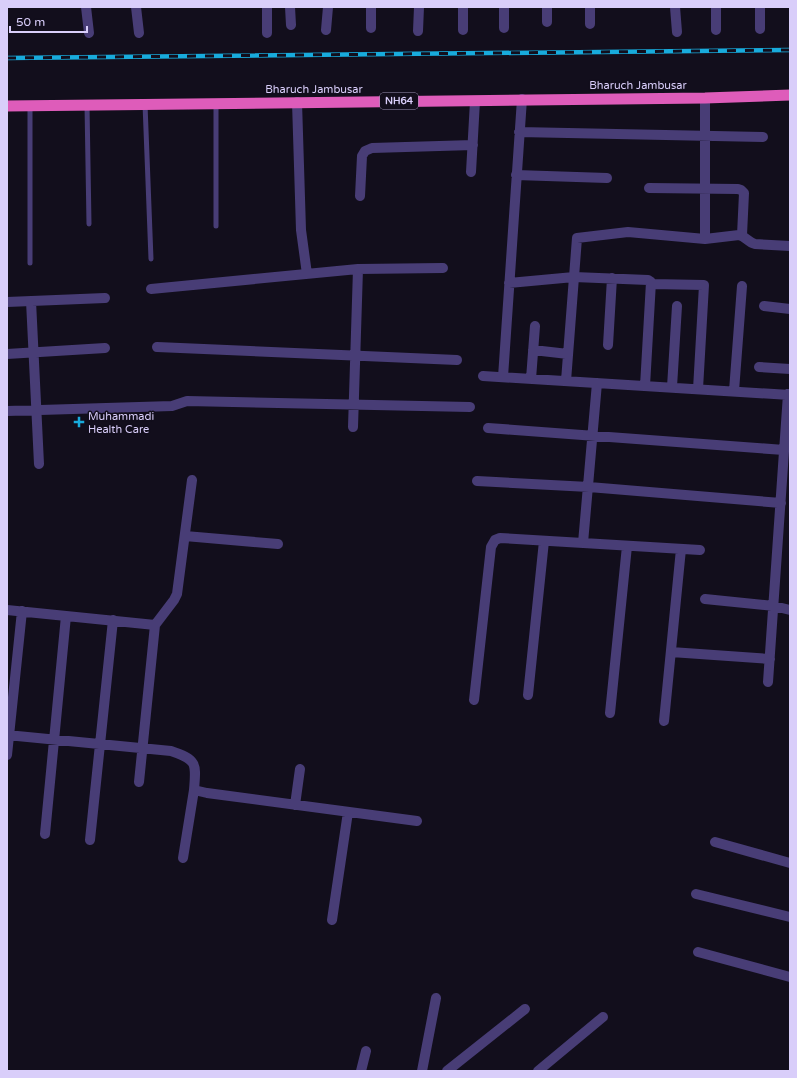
<svg xmlns="http://www.w3.org/2000/svg" width="797" height="1078" viewBox="0 0 797 1078" font-family="'Varela Round',sans-serif">
	<style>
		.lines { fill: none; stroke-linecap: round; stroke-linejoin: round }
		.service { stroke: #483d76; stroke-width: 5 }
		.minor { stroke: #483d76; stroke-width: 10 }
		.trunk { stroke: #de5cba; stroke-width: 11 }
		.rail-casing { stroke: #18abdc; stroke-width: 4.5 }
		.rail { stroke: #120e1c; stroke-width: 3; stroke-dasharray: 9; stroke-linecap: butt }
		.poi-dot { fill: #18abdc; stroke: #120e1c; stroke-width: 1.5 }
		.labels { text-anchor: middle; dominant-baseline: central; stroke-width: 3; stroke-linejoin: round; paint-order: stroke }
		.shield { fill: #120e1c; stroke: #9d94b7; stroke-width: 1 }
		.shield-label { font-size: 10px; font-weight: bold; fill: #d9cefa }
		.street-label { font-size: 11px; fill: #d9cefa; stroke: #120e1c }
		.poi-label { font-size: 11px; fill: #d9cefa; stroke: #120e1c; text-anchor: start }
	</style>
	<rect width="100%" height="100%" fill="#120e1c"/>
	<g class="lines">
		<path class="service" d="M145 104 151 259
			M30 105V263
			M87 105 89 224
			M216 226V103"/>
		<path class="minor" d="M86 7 89 33
			M136 7 139 33
			M267 7V33
			M290 7 291 25
			M463 7V30
			M504 7V28
			M590 7V24
			M675 7 677 32
			M760 7V29
			M547 22V7
			M371 28V7
			M326 30 328 7
			M716 30V7
			M418 31 419 7
			M705 98V239
			M297 102 301 230 307 274
			M519 132 763 137
			M471 172 475 101
			M516 175 607 178
			M649 188 738 189 741 190 744 193 742 235
			M360 196 362 156 365 151 372 148 473 145
			M509 283 574 277 648 280 651 282 645 386
			M652 284 704 285 698 389
			M151 289 358 269 443 268
			M31 301 39 464
			M7 302 105 298
			M764 306 790 309
			M608 345 612 278
			M157 347 457 360
			M533 350 568 354
			M7 354 105 348
			M759 367 790 369
			M483 376 790 395
			M503 377 522 99
			M531 379 535 326
			M566 381 577 238 628 232 705 239 739 235C745 236 748 242 755 244L790 246
			M672 387 677 306
			M734 391 742 286
			M7 411 172 406 187 401 470 407
			M353 427 358 269
			M488 428 784 450
			M477 481 589 487 781 503
			M185 536 278 544
			M583 543 597 383
			M705 599 774 606 790 610
			M7 610 155 625
			M671 652 770 659
			M768 682 788 394
			M528 695 544 541
			M474 700 491 547 495 540 500 538 700 550
			M610 713 627 546
			M664 721 681 549
			M7 735 171 751C198 760 196 764 194 790L207 793 417 821
			M7 755 22 611
			M139 782 155 625 174 600 177 594 192 480
			M295 805 300 769
			M45 834 66 616
			M90 840 113 620
			M715 842 790 863
			M183 858 194 790
			M696 894 790 917
			M332 920 348 812
			M698 952 790 977
			M361 1071 366 1051
			M422 1071 436 998
			M447 1071 525 1009
			M538 1071 603 1017"/>
		<path class="trunk" d="M7 106 705 98 790 95"/>
		<g class="rail-casing">
			<path id="rail" d="M7 58 790 50"/>
		</g>
		<use href="#rail" class="rail"/>
	</g>
	<path class="poi-dot" d="M77 416h4v4h4v4h-4v4h-4v-4h-4v-4h4z"/>
	<g class="labels">
		<rect class="shield" x="380" y="93" width="38" height="16" rx="3"/>
		<g class="shield-label">
			<text x="399" y="101">NH64</text>
		</g>
		<g class="street-label">
			<text x="638" y="85">Bharuch Jambusar</text>
			<text x="314" y="89">Bharuch Jambusar</text>
		</g>
		<g class="poi-label">
			<text x="88" y="416">Muhammadi<tspan x="88" dy="13">Health Care</tspan></text>
		</g>
	</g>
	<rect width="797" height="1078" fill="none" stroke="#d9cefa" stroke-width="16"/>
	<path d="M10 26v6h77v-6" fill="none" stroke="#d9cefa" stroke-width="2"/>
	<text x="16" y="26" font-size="12" fill="#d9cefa" stroke="#120e1c" stroke-width="3" paint-order="stroke">50 m</text>
</svg>
